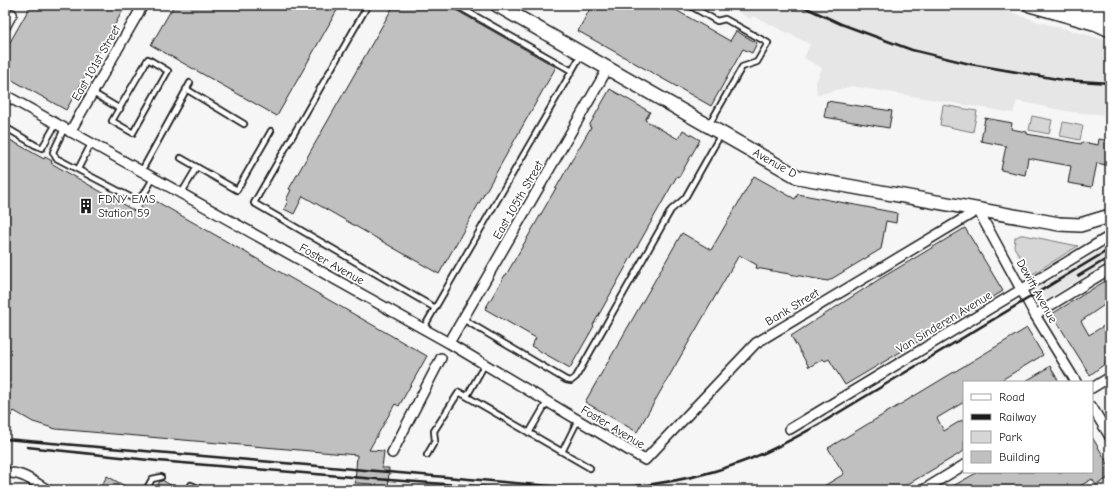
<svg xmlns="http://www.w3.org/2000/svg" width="1115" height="495" viewBox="0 0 1115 495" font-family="'Comic Neue',sans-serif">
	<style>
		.built { fill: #e6e6e6 }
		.green { fill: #d6d6d6; stroke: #797979 }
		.building { fill: #c0c0c0; stroke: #1c1c1c }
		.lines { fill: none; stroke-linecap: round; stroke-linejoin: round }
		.lane-casing { stroke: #1c1c1c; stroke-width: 8 }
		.street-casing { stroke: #1c1c1c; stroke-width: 12 }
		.secondary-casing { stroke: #1c1c1c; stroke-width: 16 }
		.highway-casing { stroke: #1c1c1c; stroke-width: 20 }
		.lane { stroke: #fff; stroke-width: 4.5 }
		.street { stroke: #fff; stroke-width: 9 }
		.secondary { stroke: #fff; stroke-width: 13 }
		.highway { stroke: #fff; stroke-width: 17 }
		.rail { stroke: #1c1c1c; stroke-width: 2.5 }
		.labels { text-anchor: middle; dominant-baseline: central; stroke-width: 3.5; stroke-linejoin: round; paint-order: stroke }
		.street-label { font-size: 12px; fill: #1c1c1c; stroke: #fff }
		.poi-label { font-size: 12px; fill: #1c1c1c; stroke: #fff; text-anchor: start }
	</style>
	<rect width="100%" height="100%" fill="#f6f6f6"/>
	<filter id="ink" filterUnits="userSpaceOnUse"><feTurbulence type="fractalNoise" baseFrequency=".025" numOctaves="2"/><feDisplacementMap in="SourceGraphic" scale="8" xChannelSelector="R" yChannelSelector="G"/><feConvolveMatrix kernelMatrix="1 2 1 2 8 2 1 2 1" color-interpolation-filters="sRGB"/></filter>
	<g filter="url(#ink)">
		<path class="built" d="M727 5H992L1036 21 1110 41V115L1071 112 1017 101 1013 113 852 86 817 95 816 82 822 68 804 58 810 44 753 16 750 19Z
			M1110 245V261L1046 300 1038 288Z"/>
		<path class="green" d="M943 105 977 111 973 132 940 125Z
			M1032 116 1052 120 1049 134 1029 130Z
			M1063 122 1083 126 1080 140 1060 136Z
			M1020 235H1024L1078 246 1031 275 1014 247 1015 238Z"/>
		<path class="building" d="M31 5H126L66 110 5 76V51Z
			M174 5H340L277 116 151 45Z
			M394 5H447L556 67 439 274 303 196 294 214 284 209 288 201 286 200 291 190 289 189Z
			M592 5H667L730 41 736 31 757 43 752 53 743 49 711 106 578 31Z
			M610 89 650 112 645 120 678 139 683 130 700 140 679 177 677 176 593 325 594 326 570 368 531 346 536 338 485 309 505 275H506L591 127 589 126Z
			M827 101 892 111 889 128 824 117Z
			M985 118 1012 123 1011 129 1027 132V134L1081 144 1082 142 1098 145 1099 139 1110 141V166L1097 163 1092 187 1068 183 1071 166 1028 158 1025 175 1001 170 1006 146 981 141Z
			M5 137 44 159 45 157 52 161 51 163 138 213 147 196 427 356 399 406 395 404 369 450 384 451 382 468H389L388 490H372L373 484 355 483 357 455 56 429 33 422 14 411 11 416 5 413Z
			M754 176 795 199 798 194 897 213 896 223 886 221 881 249 828 281 756 268 757 265 739 255 637 432 585 402 682 233 711 250Z
			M965 228 1003 291 845 385 829 359 825 361 823 359 809 367 791 336 878 280Z
			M1110 278V301L1081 321 1089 335 1110 322V360L1090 375 1052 314Z
			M1027 328 1043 355 998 382H964V402L937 418 944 431 962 420 964 424V451L898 490H817L844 474 828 448Z
			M1050 366 1059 382H1024L1043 371Z
			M1092 437 1110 467V477L1096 485 1092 479 1073 490H946L978 472H1092Z
			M107 476 132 490H99Z
			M162 481V480L179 490H155L160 481Z"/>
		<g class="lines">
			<g class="lane-casing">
				<path id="lane" d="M368 5 254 203 435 308
					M456 5 572 71
					M689 5 717 21 725 19 768 43 757 62 742 67 709 125
					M148 59 168 71 133 133 112 121Z
					M186 89 244 124
					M93 93 120 109
					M5 127 35 145 42 148 56 124
					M64 129 53 152 56 158 134 199C143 199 149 186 153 178
					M181 158 237 190 271 131
					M78 169 91 144
					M141 172 190 83
					M181 194 197 167
					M463 319 566 380 571 381 576 377 671 210 685 198 721 134
					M423 329 581 55
					M467 396 485 364
					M529 433 547 402
					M562 452 578 420
					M427 455 435 441 434 431 459 392 590 468
					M191 485 203 490
					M146 490 152 479 161 477"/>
			</g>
			<g class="street-casing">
				<path id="street" d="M5 27 12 14
					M5 95 449 343 645 460 756 343 978 210 1035 315 1076 382
					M70 132 143 5
					M1035 315 1110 269
					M449 343 608 68
					M1092 388 1110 377
					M1092 407 1110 437
					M790 429 1110 236
					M392 453 441 358
					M5 473C21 471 34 482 48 490
					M923 490 964 465"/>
			</g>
			<g class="secondary-casing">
				<path id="secondary" d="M497 5 798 177 1059 224 1080 225 1110 216
					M1030 5 1097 24 1110 30"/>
			</g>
			<g class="highway-casing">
				<path id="highway" d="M1078 5 1110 17"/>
			</g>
			<use href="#lane" class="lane"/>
			<use href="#street" class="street"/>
			<use href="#secondary" class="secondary"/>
			<use href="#highway" class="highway"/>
			<path class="rail" d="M800 5 841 24 912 50 970 64 1063 80 1110 83
				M1078 276 1110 257
				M5 439 562 487C626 491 689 483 750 459 776 449 800 435 823 422L1110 249
				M27 447 158 461 376 479 513 489"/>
		</g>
	</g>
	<defs>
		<g id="building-bare" transform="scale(1.2)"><path d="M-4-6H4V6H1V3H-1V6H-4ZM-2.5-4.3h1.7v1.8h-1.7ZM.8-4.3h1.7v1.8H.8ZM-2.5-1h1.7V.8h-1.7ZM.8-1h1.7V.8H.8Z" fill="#1c1c1c" stroke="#fff" stroke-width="2.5" paint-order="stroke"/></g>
	</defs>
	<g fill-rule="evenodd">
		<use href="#building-bare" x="86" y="206"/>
	</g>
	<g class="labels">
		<g class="street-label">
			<text transform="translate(96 63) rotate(-60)">East 101st Street</text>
			<text transform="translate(775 163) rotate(29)">Avenue D</text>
			<text transform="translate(518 200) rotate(-60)">East 105th Street</text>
			<text transform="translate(332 264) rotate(29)">Foster Avenue</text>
			<text transform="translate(1037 291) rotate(61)">Dewitt Avenue</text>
			<text transform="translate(792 307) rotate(-31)">Bank Street</text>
			<text transform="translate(944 322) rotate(-31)">Van Sinderen Avenue</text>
			<text transform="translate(613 427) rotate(31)">Foster Avenue</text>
		</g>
		<g class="poi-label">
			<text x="98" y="199">FDNY EMS<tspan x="98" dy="14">Station 59</tspan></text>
		</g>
	</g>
	<rect width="1115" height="495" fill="none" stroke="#fff" stroke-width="20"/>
	<rect x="10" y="10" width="1095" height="475" fill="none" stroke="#1c1c1c" stroke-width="1.5" filter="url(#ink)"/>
	<rect x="963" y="381" width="130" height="92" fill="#ffffff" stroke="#a4a4a4"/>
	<rect x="971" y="394" width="20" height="6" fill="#ffffff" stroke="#a4a4a4"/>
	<text x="999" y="401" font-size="12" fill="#1c1c1c">Road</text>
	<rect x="971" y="414" width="20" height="6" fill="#1c1c1c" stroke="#a4a4a4"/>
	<text x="999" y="421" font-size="12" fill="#1c1c1c">Railway</text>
	<rect x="971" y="431" width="20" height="12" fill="#d6d6d6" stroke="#a4a4a4"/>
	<text x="999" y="441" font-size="12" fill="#1c1c1c">Park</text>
	<rect x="971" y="451" width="20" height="12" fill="#c0c0c0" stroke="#a4a4a4"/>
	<text x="999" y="461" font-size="12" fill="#1c1c1c">Building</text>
</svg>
